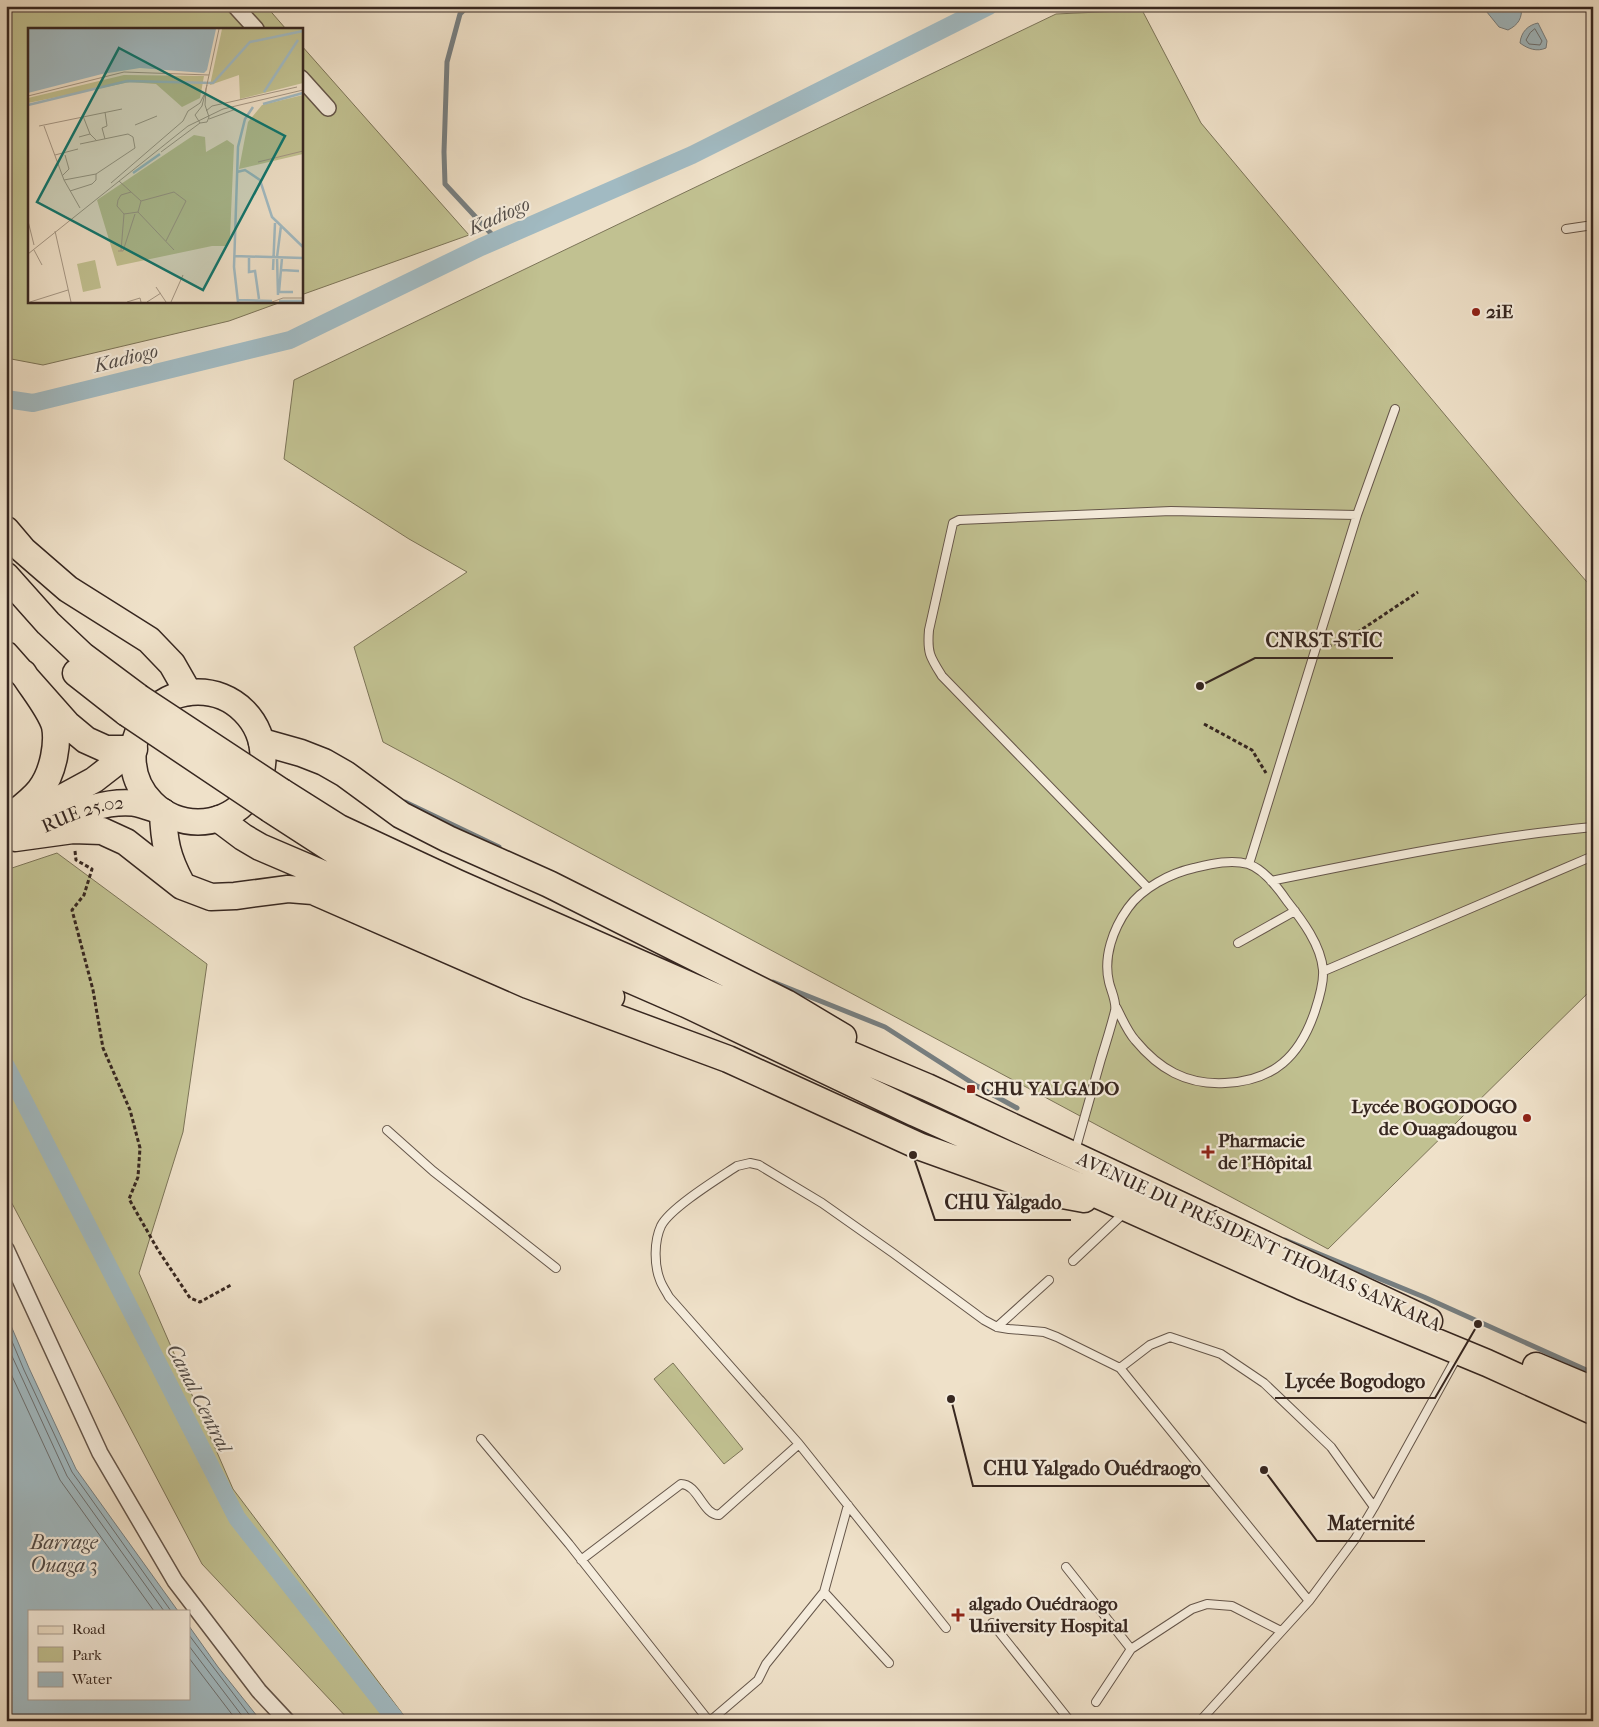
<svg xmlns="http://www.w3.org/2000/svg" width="1599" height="1727" viewBox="0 0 1599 1727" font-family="'IM FELL French Canon',serif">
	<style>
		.green { fill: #c1c191; stroke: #7c7458 }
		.water { fill: #a1bac2; stroke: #777f81 }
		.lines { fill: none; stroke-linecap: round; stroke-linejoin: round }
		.shore { stroke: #6c7071; stroke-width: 1 }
		.stream { stroke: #777f81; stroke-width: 5 }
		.canal { stroke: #a1bac2; stroke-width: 18 }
		.service-casing { stroke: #65564a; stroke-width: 10 }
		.minor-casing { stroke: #65564a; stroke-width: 18 }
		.primary-casing { stroke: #372720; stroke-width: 28 }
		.trunk-casing { stroke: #372720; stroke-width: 29 }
		.path { stroke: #372720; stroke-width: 3; stroke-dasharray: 4 2.5; stroke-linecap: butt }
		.service { stroke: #f5ecdc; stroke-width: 8 }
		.minor { stroke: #f5ecdc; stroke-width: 15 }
		.primary { stroke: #efe1c9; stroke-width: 25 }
		.trunk { stroke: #efe1c9; stroke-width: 26 }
		.trunk-bridge-casing { stroke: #372720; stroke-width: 29; stroke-linecap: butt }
		.trunk-bridge { stroke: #efe1c9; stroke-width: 26 }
		.poi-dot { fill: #8f2418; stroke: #f5ecdc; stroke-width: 2 }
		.labels { text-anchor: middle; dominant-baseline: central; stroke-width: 4.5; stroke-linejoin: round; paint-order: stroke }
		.poi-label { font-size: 19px; font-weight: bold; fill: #372720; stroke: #f5ecdc; text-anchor: start }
		.street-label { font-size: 19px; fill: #372720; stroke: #f5ecdc }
		.water-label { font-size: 20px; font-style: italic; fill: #524c48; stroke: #f5ecdc }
		.inset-river { fill: none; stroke: #a1bac2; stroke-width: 2.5 }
		.inset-road { fill: none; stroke: #a59785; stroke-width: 1 }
		.view { fill: #0f766e; fill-opacity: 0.15; stroke: #0f766e; stroke-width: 2.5 }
		.inset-edge { fill: none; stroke: #372720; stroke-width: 2.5 }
		.leader { fill: none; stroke: #372720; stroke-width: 2 }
		.callout-dot { fill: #372720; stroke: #f5ecdc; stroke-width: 2 }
		.callout-label { font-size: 20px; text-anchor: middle; font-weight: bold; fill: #372720; stroke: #f5ecdc; stroke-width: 4.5; stroke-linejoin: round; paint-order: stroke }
	</style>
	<rect width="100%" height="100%" fill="#efe1c9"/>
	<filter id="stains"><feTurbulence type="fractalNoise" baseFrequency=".004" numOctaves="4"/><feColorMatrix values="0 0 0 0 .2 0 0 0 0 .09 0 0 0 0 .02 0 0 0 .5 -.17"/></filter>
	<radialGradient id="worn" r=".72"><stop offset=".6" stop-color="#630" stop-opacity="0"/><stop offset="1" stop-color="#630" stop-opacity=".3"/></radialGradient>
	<path class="green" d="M6 6H266L286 29H29V301H284L229 321 43 365 6 358Z
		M1142 10 1201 123 1517 501 1593 589V988L1328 1249 383 742 354 647 467 572 409 539 284 459 294 380 1056 14Z
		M301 45 469 235 301 295Z
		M57 853 207 964 183 1132 139 1273 233 1489 408 1721H350L202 1564 6 1192V870Z
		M673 1363 743 1449 724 1464 654 1379Z"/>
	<path class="water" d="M1482 6H1521C1523 18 1518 25 1508 30L1499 27Z
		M1538 23 1547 41 1546 48C1537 52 1528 49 1520 43 1521 32 1528 25 1538 23Z
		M6 1314 29 1368 76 1469 178 1611H29V1698H189V1626L218 1667 261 1721H6Z"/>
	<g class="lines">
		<path class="shore" d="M1535 29 1542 41 1540 45 1529 44 1526 40 1530 33Z
			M6 1327 24 1370 72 1472 171 1611
			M6 1343 67 1476 164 1611
			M6 1363 60 1480 154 1611
			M189 1635 254 1721
			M189 1646 246 1721
			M189 1658 237 1721"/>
		<path class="stream" d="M468 6 460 14 447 62 444 152 445 184 497 240
			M405 802 499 847
			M773 982 885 1027 977 1086 1017 1108
			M1285 1240 1424 1297 1593 1373"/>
		<path class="canal" d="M6 399 33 403 290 340 481 247 692 155 989 6
			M6 1066 237 1518 397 1721"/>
		<g class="service-casing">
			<path id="service" d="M1566 229 1593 225
				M1249 864 1357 515 1395 409
				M1271 881C1378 859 1484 837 1593 827
				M1148 888 942 676C930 657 927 653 929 630L953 523 959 520 1171 511 1357 515
				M1238 943 1295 911
				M1324 971 1593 856
				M387 1130 433 1171 556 1268
				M1075 1151C1084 1120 1092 1090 1101 1059 1106 1043 1111 1027 1115 1011 1117 1002 1111 991 1109 982 1103 957 1113 929 1128 908 1142 888 1171 873 1194 868 1211 864 1231 859 1248 864 1264 869 1278 888 1287 901 1302 920 1321 945 1323 970 1324 983 1319 999 1315 1011 1300 1056 1274 1081 1225 1083 1186 1085 1159 1069 1135 1040 1127 1031 1122 1018 1116 1007
				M1073 1261 1124 1213
				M997 1327 1049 1280
				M1120 1368 1150 1345 1170 1337 1221 1354 1264 1383 1331 1447 1374 1507
				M481 1439 569 1544 709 1721
				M848 1505 824 1592 889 1663
				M581 1560 681 1484C698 1484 703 1515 719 1515L799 1444
				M1066 1567 1131 1649
				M992 1623 1070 1721
				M946 1628 799 1444 669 1297C666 1291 662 1286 660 1280 654 1265 654 1241 661 1226 670 1208 719 1178 737 1166L750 1163 759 1165 822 1203 893 1253 984 1320 997 1327 1009 1329 1044 1332 1057 1337 1120 1368 1309 1601
				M1096 1702 1131 1649 1192 1609 1207 1604 1232 1606 1281 1631
				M710 1721 758 1680 766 1664 824 1592
				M1200 1721 1309 1601 1355 1539 1374 1507 1458 1355"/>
		</g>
		<g class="minor-casing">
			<path id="minor" d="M235 6 256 29
				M301 78 328 108
				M6 1249 100 1453 175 1581 259 1691 287 1721"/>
		</g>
		<g class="primary-casing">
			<g id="primary">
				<circle cx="198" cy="757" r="65"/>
				<path d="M13 818 59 799 94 780 134 749"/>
				<path id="s1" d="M36 830C67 818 98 800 133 803 142 804 153 809 163 812"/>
			</g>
		</g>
		<g class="trunk-casing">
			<path id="trunk" d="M6 530 23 550 68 589 149 640 172 664 188 692
				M6 576 48 623 83 656 138 697
				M6 655 68 725 86 740 106 749H134
				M76 673 127 713
				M262 742 301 753 324 762 345 774 401 815 448 839 549 884 786 1003 843 1037
				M282 792 339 828 457 883 775 1023 927 1087 1429 1321
				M270 809 335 851 686 1004 915 1113 1301 1286 1487 1363 1593 1411
				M163 812C164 841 167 857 181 883
				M219 819 243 837 260 847 611 997
				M6 820C32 799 47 791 54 757 56 747 57 736 55 726 50 709 32 688 23 673
				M15 838 73 830 102 831 126 842 182 886 211 897 235 896 288 889 313 891 528 985 728 1059 921 1147 1046 1192 1084 1199
				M1536 1366 1593 1390"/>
		</g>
		<path class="path" d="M1328 647 1358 632 1418 592
			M1204 724 1252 750 1266 773
			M75 851 76 860 92 869 84 895 72 910 93 990 103 1048 130 1110 140 1148 138 1177 129 1199 158 1250 190 1298 200 1302 231 1285"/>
		<use href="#service" class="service"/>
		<use href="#minor" class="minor"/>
		<use href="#primary" class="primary"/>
		<use href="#trunk" class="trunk"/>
		<g class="trunk-bridge-casing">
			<path id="trunk-bridge" d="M138 697 282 792
				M127 713 270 809"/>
		</g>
		<use href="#trunk-bridge" class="trunk-bridge"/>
	</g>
	<g class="poi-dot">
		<circle cx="1476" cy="312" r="5"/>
		<rect x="966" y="1084" width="10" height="10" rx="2.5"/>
		<circle cx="1527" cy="1118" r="5"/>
		<path d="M1205.5 1144.5h5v5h5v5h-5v5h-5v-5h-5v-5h5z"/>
		<path d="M955.5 1607.5h5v5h5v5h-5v5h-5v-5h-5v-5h5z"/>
	</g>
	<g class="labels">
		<g class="poi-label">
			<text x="1486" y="312">2iE</text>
			<text x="981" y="1089">CHU YALGADO</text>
			<text x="1517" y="1107" text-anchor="end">Lycée BOGODOGO<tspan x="1517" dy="22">de Ouagadougou</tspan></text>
			<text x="1218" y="1141">Pharmacie<tspan x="1218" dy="22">de l'Hôpital</tspan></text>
			<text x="969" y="1604">algado Ouédraogo<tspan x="969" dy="22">University Hospital</tspan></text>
		</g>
		<g class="street-label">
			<text stroke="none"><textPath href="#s1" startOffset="50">RUE 25.02</textPath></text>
			<text transform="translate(1259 1242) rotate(25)">AVENUE DU PRÉSIDENT THOMAS SANKARA</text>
		</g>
		<g class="water-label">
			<text transform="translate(499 216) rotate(-24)">Kadiogo</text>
			<text transform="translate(126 358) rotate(-14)">Kadiogo</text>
			<text transform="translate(199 1398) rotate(63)">Canal Central</text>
			<text x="64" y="1542">Barrage<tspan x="64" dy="23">Ouaga 3</tspan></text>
		</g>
	</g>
	<g transform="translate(28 28)">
		<rect width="275" height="275" fill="#efe1c9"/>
		<path d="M194 1H275V55L212 71 211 47 182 57ZM96 47 176 48 172 70 154 79 128 56 102 54 0 75V70ZM275 67V126L211 141 220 94 234 77ZM166 107 177 109 178 124 199 112 206 117 202 209 198 218H184L89 238 69 172ZM67 232 73 260 55 264 49 236Z" fill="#c1c191"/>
		<path d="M0 1H188L179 42 176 45 112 40 74 46 0 65Z" fill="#a1bac2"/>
		<path class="inset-river" d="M236 64 270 12M235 76 275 65M0 77 99 53 185 55 222 14 275 3M209 144 217 142 232 152 244 189 275 219M105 145 132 126M206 228 275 230M221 229V244L227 243 231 271M254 230 251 264H265M245 242 247 195M254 242 271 243M250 267 249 229 253 198M210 272 244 273M251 273H275M210 274 206 239 210 119 217 91 225 79"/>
		<path class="inset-road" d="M179 57 174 78 167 87 172 95 179 94 181 89 177 77 178 61 191 1M0 68 96 44 181 47M178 83 184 78 269 59M55 88 62 106M181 91 208 81M107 97 129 88M11 98 94 81M16 98 36 152 52 180M51 109 62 106 69 113M77 111 74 100 79 98 77 84M133 124 172 95M27 127 50 121M230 134 275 123M34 148 41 141 37 127M36 152 68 146 107 120 105 109 100 106 52 116M91 153 113 173 110 184 96 186 89 178 90 172 93 167 103 164M83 155 155 93 160 83 172 75 176 67M42 163 64 156 68 152V146M113 173 146 164 158 173 138 213M110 184 146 222M0 193 6 217M27 203 43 274M6 222 14 237M90 223H95L107 186M93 223 96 186M0 226 160 98 195 81 275 62M128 259 138 274M2 274 40 262M99 274 112 270 113 274M119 274 133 265M143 274 155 247M244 274 255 270H275"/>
		<path class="view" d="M91 20 257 108 175 262 9 174Z"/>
		<rect width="275" height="275" class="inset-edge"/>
	</g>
	<path class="leader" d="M1200 686L1255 658H1393M913 1155L935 1220H1071M1478 1324L1435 1398H1275M951 1399L973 1486H1210M1264 1470L1317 1541H1425"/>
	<g class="callout-dot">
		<circle cx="1200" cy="686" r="5"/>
		<circle cx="913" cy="1155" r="5"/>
		<circle cx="1478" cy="1324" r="5"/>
		<circle cx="951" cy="1399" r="5"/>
		<circle cx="1264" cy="1470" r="5"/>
	</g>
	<g class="callout-label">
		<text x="1324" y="647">CNRST-STIC</text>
		<text x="1003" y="1209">CHU Yalgado</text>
		<text x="1355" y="1388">Lycée Bogodogo</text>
		<text x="1092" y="1475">CHU Yalgado Ouédraogo</text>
		<text x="1371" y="1530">Maternité</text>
	</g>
	<rect width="1599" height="1727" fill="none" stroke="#efe1c9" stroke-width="25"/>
	<rect x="8" y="8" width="1584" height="1712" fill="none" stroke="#372720" stroke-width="2.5"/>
	<rect x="12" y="12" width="1574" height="1702" fill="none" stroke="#372720"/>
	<rect x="28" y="1610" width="162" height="90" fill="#f5ecdc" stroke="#a99d91"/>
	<rect x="38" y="1626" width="25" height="8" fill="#efe1c9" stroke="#a99d91"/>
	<text x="72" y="1634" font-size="15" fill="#372720">Road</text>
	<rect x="38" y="1647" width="25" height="15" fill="#c1c191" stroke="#a99d91"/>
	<text x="72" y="1660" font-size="15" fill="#372720">Park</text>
	<rect x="38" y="1672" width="25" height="15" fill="#a1bac2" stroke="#a99d91"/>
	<text x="72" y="1684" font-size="15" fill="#372720">Water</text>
	<rect width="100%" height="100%" filter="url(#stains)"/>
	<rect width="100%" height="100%" fill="url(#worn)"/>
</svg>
